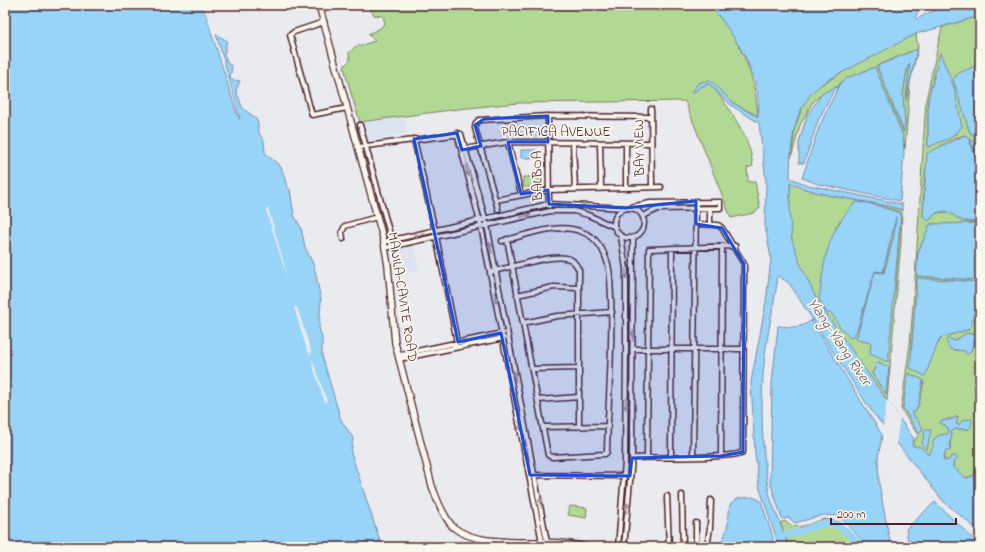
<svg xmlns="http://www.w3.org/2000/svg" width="985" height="552" viewBox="0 0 985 552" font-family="'Indie Flower',sans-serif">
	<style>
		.built { fill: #dee3f1 }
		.green { fill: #b2d994; stroke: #7e7c60; fill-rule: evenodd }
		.water { fill: #98d3f8; stroke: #798ba6 }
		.pier { fill: #eaebef }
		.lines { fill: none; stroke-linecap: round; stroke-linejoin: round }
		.river { stroke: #98d3f8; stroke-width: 7 }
		.minor-casing { stroke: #4a1f2b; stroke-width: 7 }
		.secondary-casing { stroke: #4a1f2b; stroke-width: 8 }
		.minor { stroke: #fbf7ec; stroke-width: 4 }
		.secondary { stroke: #fbf7ec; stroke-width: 5.5 }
		.oneway { fill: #ab9695 }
		.marked { fill: #1d4ed8; fill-opacity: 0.2; stroke: #1d4ed8; stroke-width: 3; stroke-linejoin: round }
		.labels { text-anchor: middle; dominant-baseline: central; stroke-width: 3.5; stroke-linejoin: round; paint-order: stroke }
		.street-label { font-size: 14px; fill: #4a1f2b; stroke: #fbf7ec }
		.water-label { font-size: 15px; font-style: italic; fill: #615568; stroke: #fbf7ec }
	</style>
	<rect width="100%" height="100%" fill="#eaebef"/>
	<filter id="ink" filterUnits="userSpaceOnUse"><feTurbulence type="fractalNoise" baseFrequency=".025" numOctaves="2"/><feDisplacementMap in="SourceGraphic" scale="8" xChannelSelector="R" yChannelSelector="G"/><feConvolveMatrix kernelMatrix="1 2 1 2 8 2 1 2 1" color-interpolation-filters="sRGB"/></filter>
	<g filter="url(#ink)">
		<path class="built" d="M405 115 407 134 368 141 363 121Z
			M414 244 419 270 394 275 390 249Z"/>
		<path class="green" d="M357 5H710C741 43 754 68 758 116L733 103 710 80 692 93 702 86 709 84C719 93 725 103 732 114 744 133 750 144 753 166L747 168 748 182H755L760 208 754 213 731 218 685 101 518 103 458 109 360 122C354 103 348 85 344 66L350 60 349 53 355 47 375 41 368 34 379 29 385 23 383 16 374 15 369 7Z
			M980 16V64L955 76 968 127 970 133 975 136 980 134V137L971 141 980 171 969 138 965 135C918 148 925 175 923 216L929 221 936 213 950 212C958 221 968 223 980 222V223L930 224 918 253 917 276 980 280V282L917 278 910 368 939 343 940 338 970 329 980 292 976 327H980V336L967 333 954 341 948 338 954 350 971 351 974 341 980 339V406L975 400 980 412V462L973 476 965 478 953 467V462L949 460 944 461 946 450H950L951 432 955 429H969L956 424 958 416 953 419H947L945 425 949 430C946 440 934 443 930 454H927L912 444 918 435 901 409 910 344 915 279 926 100 942 27ZM940 54 954 87 958 133 928 147V100ZM909 373 924 382 919 403 915 411 911 412 923 428 919 434 903 408Z
			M916 34 918 48 910 83 905 149 903 136 875 67 847 78 839 86 822 94 812 103 800 125 791 158 795 127 805 100 814 89 860 62ZM909 52 914 58 906 98 910 62 907 69 903 94 905 122 903 131 877 66Z
			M523 177H540V187H523Z
			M790 183C824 199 866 199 902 210L901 242 887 400C852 350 807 301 792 241 788 223 790 201 790 183ZM868 203 900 212V229L895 289 870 352 871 343 856 339 875 272 884 273 894 235 896 216 883 272 875 271 862 314 839 326 821 283 826 257 837 225 840 221ZM878 362 889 367 886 394 872 374Z
			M570 506 587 508 586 518 568 515Z
			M825 519 839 522 865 547H789L780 523 785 521C798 533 811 522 825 519Z"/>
		<path class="water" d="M5 5H203L237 114 240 119 216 34 227 41 224 55 228 64 232 66 230 78 232 80 240 81 236 90 242 107C246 112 252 114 256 119 261 127 254 129 264 140L265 153 281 167 287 186 290 190 294 215 301 228 305 247 314 266 321 300 319 328 322 338V356L341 420 353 438 351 453 382 547H5Z
			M710 5H926L919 9 915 18 917 19C939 6 955 5 980 5V16L916 34 826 81C792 104 791 141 790 178L808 185 902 204V210C866 199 825 199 790 183V217L792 240 801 266 818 302 914 439 912 444 913 446 921 447 927 454H930L933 446V441L937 436 945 434 947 435 949 430 945 425 941 424 940 421 953 419 958 416 956 424 959 425 963 420 972 419 971 427 969 429H955L951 432 952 436 950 441V451L946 450 943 459 944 461 949 460 952 456H956L957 459 953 462V467L966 478 973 476 980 462V532L943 501 870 409 789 283 778 276 776 279 777 284C772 314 765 345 763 375 761 409 762 446 767 481 770 506 783 524 788 547H779L759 486 755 453 751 382 766 302 771 258 765 226 766 181 759 123 732 106 709 84 702 86 691 94 698 83 710 80 733 103 758 117C763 76 734 35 710 5Z
			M917 49 906 101 910 63 907 69 903 94 905 122 904 132 877 66Z
			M940 53 954 87 962 127 950 138 928 147V100Z
			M980 64V134L975 136 970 133 968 127 953 79 959 73Z
			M875 67 903 136 904 153 900 201 818 184 802 178 819 127 840 83 847 78Z
			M836 86 818 121 804 163H799V142L807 115 822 94Z
			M965 135 969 138 980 171V222L963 221 946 211 936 213 929 221 923 216 927 153Z
			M980 137V168L971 141Z
			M521 150H536V158H521Z
			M856 202 868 203 901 213 888 362 870 354 871 343 856 339 875 272 884 273 894 235 896 217 883 272 875 271 857 330 853 337 850 338 839 326 832 314 826 312 819 299C825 258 826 233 856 202Z
			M980 223V280L916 276 918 253 930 224Z
			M917 278 980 282V292L970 329 940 338 925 376 910 368Z
			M811 320 882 435 878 458 879 484 891 547H868L839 516 824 515 795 523 789 518 782 519 770 482 772 384 778 326C790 327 802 329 811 320Z
			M967 333 980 336V339L974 341 971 351 967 355 965 351 950 349 946 340 948 338 954 341Z
			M877 362 889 367 886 394 872 374Z
			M908 373 923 380 919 403 915 412H911L923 428 919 434 903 408Z
			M925 430H931L927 450 922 444Z
			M753 497 761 501 773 538 771 547H721L728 524 730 504 739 498Z
			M935 502 980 545V547H909L906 529Z"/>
		<path class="pier" d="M203 5H206L220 50 240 119Z
			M268 208 284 263 287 277 266 210Z
			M294 307H297L311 351V356L307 350Z
			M312 358 327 401 325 403 313 366Z
			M887 400 900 418 896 445 883 428Z"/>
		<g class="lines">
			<path class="river" d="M778 536C820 533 825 503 861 547"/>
			<g class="minor-casing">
				<path id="minor" d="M324 22 294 32 290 35 312 115 347 108
					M651 109 652 187
					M548 116 549 206
					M360 125 392 242
					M457 133 481 226 542 542
					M414 139 435 231 458 347
					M508 142 521 194
					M573 143 575 189
					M600 143 601 188
					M626 143V188
					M358 147 461 134 487 225 547 542
					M464 149 508 142 651 143
					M496 200 548 190 661 187
					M631 207 650 203 720 202V208L658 209 643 216
					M614 223a15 15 0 1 1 30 0a15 15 0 1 1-30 0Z
					M710 208V224
					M498 209 475 128 476 123 479 120 548 116 651 117
					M343 239 342 232 345 226 377 217
					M502 241C527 235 558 222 582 232 595 236 603 249 607 261 611 272 610 285 611 297 613 348 608 400 607 452L605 454 552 457 548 455 507 239
					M384 242 549 204 625 208
					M385 248 550 211H574L588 215 615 227
					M490 272C509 268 548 255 566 258 573 259 576 264 579 270V426
					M517 295 554 287 579 288
					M523 323 557 316 612 312
					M633 349H743
					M398 355 503 333
					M399 359 504 338
					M533 369 579 368
					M538 400 579 397
					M543 427 608 426
					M693 456 696 201
					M721 456 722 246
					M647 457 649 249 735 246
					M671 457 672 248
					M632 458C649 457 734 459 743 452L744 264 722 228 718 225 696 224
					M534 475 625 476
					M682 495 683 547
					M667 496 669 547
					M696 523V547
					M483 547 488 543
					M618 547 625 462 626 352V269L621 236
					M624 547 632 458 633 238
					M707 547 710 528 711 500"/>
			</g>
			<g class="secondary-casing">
				<path id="secondary" d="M319 5 384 242 388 266 395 343 432 486C437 500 443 516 453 527 484 552 545 535 585 547"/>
			</g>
			<use href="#minor" class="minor"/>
			<use href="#secondary" class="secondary"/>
		</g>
		<defs><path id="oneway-solid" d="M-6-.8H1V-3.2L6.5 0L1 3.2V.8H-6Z"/></defs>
		<g class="oneway">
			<use href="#oneway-solid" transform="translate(467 171) rotate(76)"/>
			<use href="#oneway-solid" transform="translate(681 202) rotate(177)"/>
			<use href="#oneway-solid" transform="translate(586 206) rotate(-177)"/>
			<use href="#oneway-solid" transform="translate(526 216) rotate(-13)"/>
			<use href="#oneway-solid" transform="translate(418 235) rotate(167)"/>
			<use href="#oneway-solid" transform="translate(491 248) rotate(-101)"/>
			<use href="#oneway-solid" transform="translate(626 274) rotate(88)"/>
			<use href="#oneway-solid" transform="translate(495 298) rotate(79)"/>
			<use href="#oneway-solid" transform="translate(633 336) rotate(-91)"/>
			<use href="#oneway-solid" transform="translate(515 376) rotate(-101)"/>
			<use href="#oneway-solid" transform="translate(626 404) rotate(91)"/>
			<use href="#oneway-solid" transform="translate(520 425) rotate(79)"/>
			<use href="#oneway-solid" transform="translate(541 503) rotate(-100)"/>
			<use href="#oneway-solid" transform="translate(627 508) rotate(-85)"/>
		</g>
	</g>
	<path class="marked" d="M548 116V142H508L521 194 548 190 549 204 625 208 696 201V224L722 228 744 264 743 452 721 456 632 458 630 476 530 475 501 333 458 342 414 139 457 133 462 150 481 146 475 125 484 119Z"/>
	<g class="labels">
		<g class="street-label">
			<text x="556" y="132">PACIFICA AVENUE</text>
			<text transform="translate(640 148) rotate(-91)">BAY VIEW</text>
			<text transform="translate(538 176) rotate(-91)">BALBOA</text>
			<text transform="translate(402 297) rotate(81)">MANILA-CAVITE ROAD</text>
		</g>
		<g class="water-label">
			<text transform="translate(839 342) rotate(56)">Ylang-Ylang River</text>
		</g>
	</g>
	<rect width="985" height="552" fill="none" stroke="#fbf7ec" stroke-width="20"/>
	<rect x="10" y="10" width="965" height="532" fill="none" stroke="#4a1f2b" stroke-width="1.5" filter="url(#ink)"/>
	<path d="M831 518v6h125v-6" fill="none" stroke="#4a1f2b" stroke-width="2"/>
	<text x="837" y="518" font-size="12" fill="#4a1f2b" stroke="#fbf7ec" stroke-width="3" paint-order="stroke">200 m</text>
</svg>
